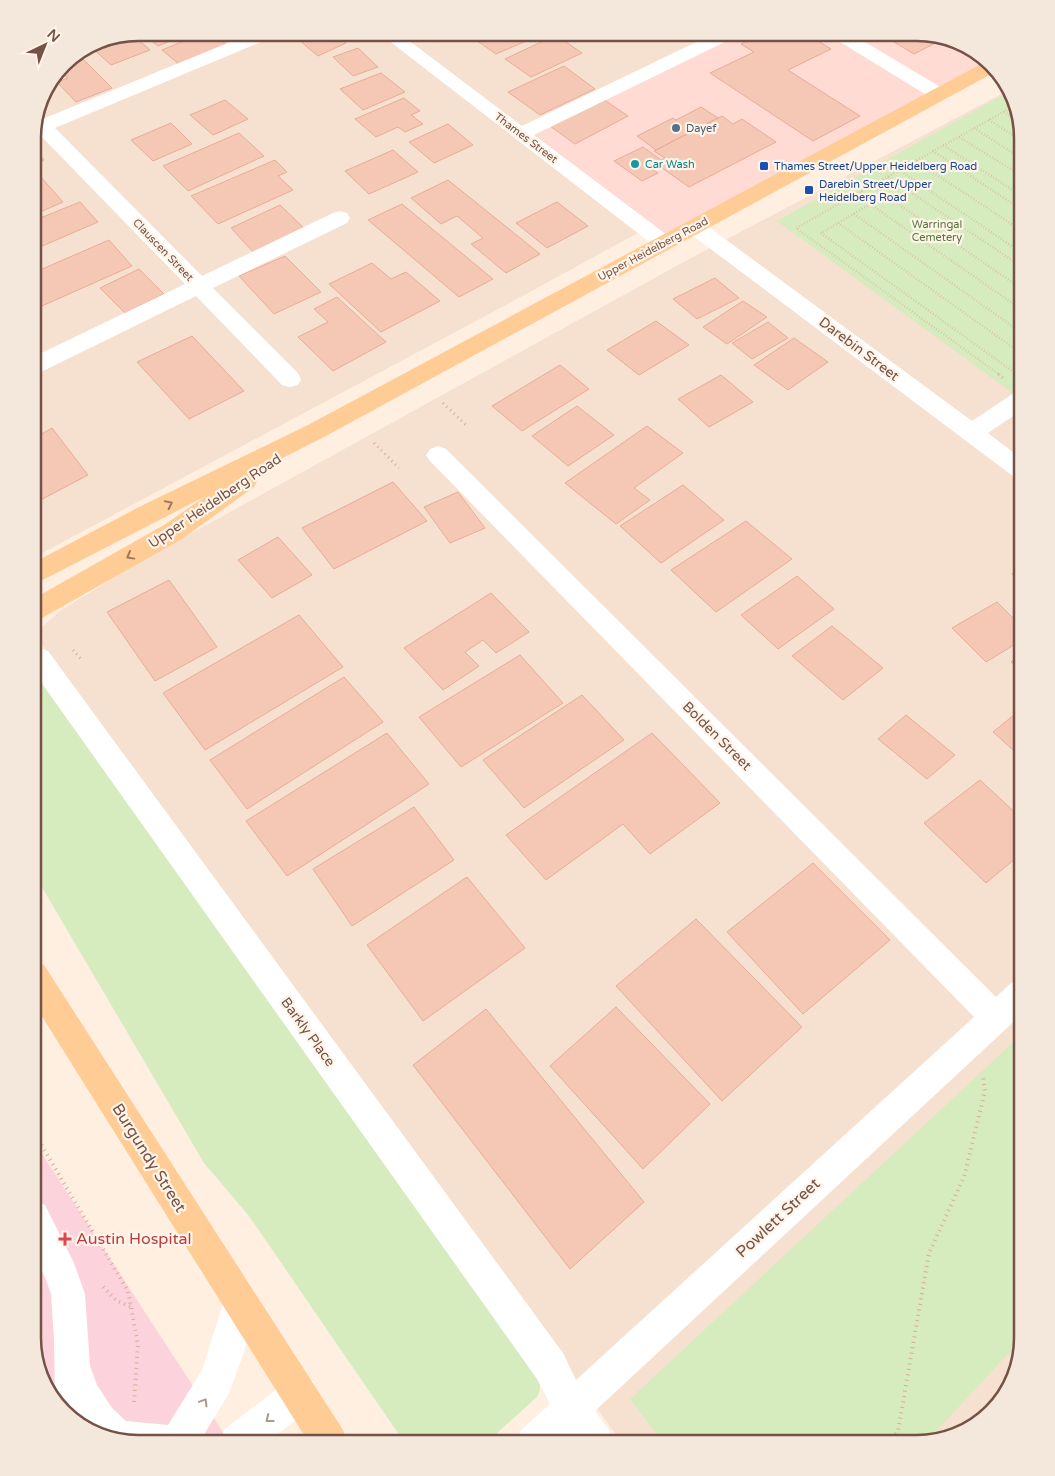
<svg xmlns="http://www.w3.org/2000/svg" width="1055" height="1476" viewBox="0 0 1055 1476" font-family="'Varela Round',sans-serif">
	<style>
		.residential { fill: #f6e0cf }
		.commercial { fill: #ffdbd3 }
		.medical { fill: #fcd3dd }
		.green { fill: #d6ecbe }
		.building { fill: #f5c8b6; stroke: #e9ac96 }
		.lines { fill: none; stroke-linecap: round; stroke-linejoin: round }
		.path-far2 { stroke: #daab9a; stroke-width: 2.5; stroke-dasharray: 0.5 2.5; stroke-linecap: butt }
		.path-far1 { stroke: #daab9a; stroke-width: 3; stroke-dasharray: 1 4; stroke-linecap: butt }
		.path { stroke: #daab9a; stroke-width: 4; stroke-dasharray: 1 4.5; stroke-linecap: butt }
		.minor { fill: #fff; fill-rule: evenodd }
		.major { fill: #ffcc96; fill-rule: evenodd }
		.oneway { stroke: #9f775e }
		.oneway2 { stroke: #ad9790 }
		.service-dot { fill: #5c6f8a; stroke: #fff4e8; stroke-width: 2 }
		.culture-dot { fill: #0f9aa8; stroke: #fff4e8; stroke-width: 2 }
		.transit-dot { fill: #1a4fb4; stroke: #fff4e8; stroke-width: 2 }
		.health-dot { fill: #e0444e; stroke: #fff4e8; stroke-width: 2 }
		.labels { text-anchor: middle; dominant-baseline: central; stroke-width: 4.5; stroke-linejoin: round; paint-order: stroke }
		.far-service-label { font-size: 11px; fill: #4e5e75; stroke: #fff4e8; text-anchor: start }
		.far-street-label { font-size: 11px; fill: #765246; stroke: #fff4e8 }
		.far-culture-label { font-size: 11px; fill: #0d838f; stroke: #fff4e8; text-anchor: start }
		.far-transit-label { font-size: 11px; fill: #164399; stroke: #fff4e8; text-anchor: start }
		.far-park-label { font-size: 11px; fill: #53773b; stroke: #fff4e8 }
		.street-label { font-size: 14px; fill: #765246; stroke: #fff4e8 }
		.near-street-label { font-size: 16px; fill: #765246; stroke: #fff4e8 }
		.near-health-label { font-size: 16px; fill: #be3a42; stroke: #fff4e8; text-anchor: start }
		.rim { fill: none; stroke: #765246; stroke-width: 2.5 }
	</style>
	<rect width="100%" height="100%" fill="#feefe1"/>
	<path class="residential" d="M139 33H729L521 134 645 229 528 293 33 558V131L43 92 68 59 98 40Z
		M1009 90 1022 139V1338L1008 1391 970 1429 917 1443H622L34 634 60 611 143 560 680 264Z"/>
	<path class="commercial" d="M729 33H923L970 47 990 67 664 243 521 134Z"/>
	<path class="medical" d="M33 1140 230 1443H132L85 1429 47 1391 33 1337Z"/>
	<path class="green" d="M1010 91 1022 139V400L777 221Z
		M33 668 534 1368C539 1379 543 1386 537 1397L486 1443H406L402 1439 249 1216 204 1163 33 872Z
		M1022 1034V1339L927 1441 917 1443H663L630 1399Z"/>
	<path class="building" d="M141 33H191L158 46Z
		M203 33H211L227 45 180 65 162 50Z
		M299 33H335L346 43 318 56 293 35Z
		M425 33H459L437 42Z
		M485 33H545L496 54 473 38Z
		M763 33H805L831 49 788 70 860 116 813 141 710 73 754 52 741 44Z
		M879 33H923L943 39 914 54Z
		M132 34 150 50 111 65 90 46 98 40Z
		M556 35 582 53 531 77 505 59Z
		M358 48 378 67 353 76 333 57Z
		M77 53 112 88 76 102 57 82 68 78 59 71 68 59Z
		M564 66 595 89 540 115 508 92Z
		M381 73 405 92 363 110 340 89Z
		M404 98 420 111 411 115 423 124 405 132 398 127 376 137 355 119Z
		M603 99 628 116 575 144 550 126Z
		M225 100 248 119 213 135 190 115Z
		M701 107 718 118 656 150 637 136 673 118 676 120Z
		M722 116 733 124 742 119 776 142 689 187 655 163 665 158 654 151Z
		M171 123 192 144 153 161 131 140Z
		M448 124 473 145 434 163 409 142Z
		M239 133 264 156 188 191 163 166Z
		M643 147 661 160 648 166 658 173 642 181 614 161Z
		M33 148 44 160 33 165Z
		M393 150 418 172 369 194 345 171Z
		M275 160 287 172 278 176 293 190 218 224 191 196Z
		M33 168 63 202 33 215Z
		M448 180 540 254 506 273 471 244 483 238 457 216 441 224 411 198Z
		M80 202 98 222 33 250V221Z
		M557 202 588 226 547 248 516 223Z
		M402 204 493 279 459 297 368 220Z
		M280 205 307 231 256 255 231 228Z
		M109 240 132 266 35 309 33 273Z
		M285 256 321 292 274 314 239 276Z
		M372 263 391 279 406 272 440 301 381 332 329 284Z
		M139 269 164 294 125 313 100 288Z
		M715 278 739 298 697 319 673 299Z
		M337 297 386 342 333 371 298 337 328 322 314 309Z
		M743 301 767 317 727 344 703 327Z
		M656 321 689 345 639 375 607 350Z
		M768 322 788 338 752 359 732 343Z
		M192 336 244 391 189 419 137 362Z
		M794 338 828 362 788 390 754 365Z
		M560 365 589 389 522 431 492 406Z
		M721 375 753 402 709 427 678 399Z
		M577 406 614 435 568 466 532 436Z
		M647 426 683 453 634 488 650 500 616 524 565 483Z
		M52 428 88 475 33 504V439Z
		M393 482 427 521 334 569 302 528Z
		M683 485 724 520 661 563 620 526Z
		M458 492 485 528 450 543 424 507Z
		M746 521 792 559 716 612 671 570Z
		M278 537 312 575 272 598 238 560Z
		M1022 567V583L1012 574Z
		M797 576 834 609 778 649 741 615Z
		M169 580 217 647 155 681 107 612Z
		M491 593 529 632 496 653 483 640 465 652 479 666 443 690 404 648Z
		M997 602 1022 627V640L986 662 952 628Z
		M299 615 343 667 205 750 163 693Z
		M832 626 883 668 843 700 792 656Z
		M1022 652V672L1011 662Z
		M520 655 563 703 461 767 419 717Z
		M344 677 383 722 247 809 210 760Z
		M582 695 624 740 524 808 483 760Z
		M1020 710 1022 712V758L993 732Z
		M906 715 955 755 927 779 878 739Z
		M387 733 429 784 287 876 246 821Z
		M652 733 720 803 650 854 623 824 546 880 506 835Z
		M980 780 1022 819V853L986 883 924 823Z
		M414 807 454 860 352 926 313 869Z
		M813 863 890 940 803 1014 727 932Z
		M467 877 525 948 423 1021 367 945Z
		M696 919 802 1027 722 1101 616 986Z
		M616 1007 710 1104 643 1169 550 1066Z
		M486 1009 644 1202 570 1269 413 1065Z
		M1009 1387 1008 1391 969 1429Z"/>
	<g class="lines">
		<path class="path-far2" d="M1004 112 1018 120
			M989 120 1022 141
			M974 128 1022 159
			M959 137 1022 176
			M943 145 1022 196
			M933 151 1022 210
			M916 161 1022 231
			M899 170 1022 253
			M888 177 1022 267
			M872 186 1022 289
			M861 192 874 202 821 233 1015 373
			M870 204 1022 310
			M854 214 1022 333
			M838 223 1022 354
			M1000 375 796 228 1014 106"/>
		<path class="path-far1" d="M998 374 1003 378
			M443 403 467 426
			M374 443 399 468
			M73 650 81 659"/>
		<path class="path" d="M33 1131 128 1291 138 1345 134 1403
			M103 1287 117 1301 131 1307
			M889 1443 898 1431 929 1253 964 1177 985 1091 983 1077"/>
		<path class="minor" d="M252 33H276L273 37 55 128 202 276 333 213 340 211 347 213 350 218 347 223 213 288 298 373 301 379 298 385 290 387 282 385 196 296 41 372 33 374V357L185 284 39 134 33 136 37 115 45 118Z
			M379 33H399L522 126 715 33H738L735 37 534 135 671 238 674 243 671 248 664 250 657 248Z
			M829 33H850L947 91 949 95 947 99 940 101 933 99 832 37Z
			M695 220 702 222 972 421 1014 393 1022 391V410L988 433 1022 459V480L1014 477 688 232 685 227 688 222Z
			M438 446 446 449 996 997 1011 983 1022 979V1014L595 1411 609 1430 614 1443H574L569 1436 561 1443H516L521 1430 550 1404 537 1379 33 671V650L39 648 48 651 563 1353 576 1380 974 1017 430 461 426 455 430 449Z
			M33 1200 45 1205 74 1263 85 1294 90 1366 97 1385 112 1408 126 1421 168 1425 202 1370 228 1288 240 1282 252 1288 258 1300 244 1352 229 1393 199 1443H132L85 1429 55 1398 54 1340 51 1294 46 1280 33 1252Z
			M300 1376 313 1381 318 1394 313 1407 266 1443H219L224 1430 287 1381Z"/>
		<path class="major" d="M983 63H985L995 72 324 437 251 474 254 475 257 481 254 487 182 539 42 618 33 621V599L164 525 206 496 33 585V563L141 506 308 425Z
			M33 961 44 965 343 1430 348 1443H309L33 1002Z"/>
	</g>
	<defs><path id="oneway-chevron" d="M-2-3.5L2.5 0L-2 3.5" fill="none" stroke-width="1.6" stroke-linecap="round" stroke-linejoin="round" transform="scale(1.25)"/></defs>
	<g class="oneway">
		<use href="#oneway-chevron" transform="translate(169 504) rotate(-26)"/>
		<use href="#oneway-chevron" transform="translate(130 556) rotate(151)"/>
	</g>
	<g class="oneway2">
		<use href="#oneway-chevron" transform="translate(204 1402) rotate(-59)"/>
		<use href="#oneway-chevron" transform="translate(269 1419) rotate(142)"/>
	</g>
	<circle class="service-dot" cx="676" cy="128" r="5"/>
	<circle class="culture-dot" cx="635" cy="164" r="5"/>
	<g class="transit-dot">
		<rect x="759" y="161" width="10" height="10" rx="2.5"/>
		<rect x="804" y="185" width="10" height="10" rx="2.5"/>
	</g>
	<path class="health-dot" d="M62.5 1231.5h5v5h5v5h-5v5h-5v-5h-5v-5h5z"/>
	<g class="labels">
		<g class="far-service-label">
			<text x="686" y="128">Dayef</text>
		</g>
		<g class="far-street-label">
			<text transform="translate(526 138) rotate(37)">Thames Street</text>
			<text transform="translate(653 249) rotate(-28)">Upper Heidelberg Road</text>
			<text transform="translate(163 250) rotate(46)">Clauscen Street</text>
		</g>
		<g class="far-culture-label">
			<text x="645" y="164">Car Wash</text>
		</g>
		<g class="far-transit-label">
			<text x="774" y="166">Thames Street/Upper Heidelberg Road</text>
			<text x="819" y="184">Darebin Street/Upper<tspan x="819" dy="13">Heidelberg Road</tspan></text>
		</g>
		<g class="far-park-label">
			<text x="937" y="224">Warringal<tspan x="937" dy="13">Cemetery</tspan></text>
		</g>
		<g class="street-label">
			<text transform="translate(859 349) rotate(37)">Darebin Street</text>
			<text transform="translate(215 501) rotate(-34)">Upper Heidelberg Road</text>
			<text transform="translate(717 736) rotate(45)">Bolden Street</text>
			<text transform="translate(308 1032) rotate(54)">Barkly Place</text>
		</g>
		<g class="near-street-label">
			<text transform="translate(149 1158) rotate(58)">Burgundy Street</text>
			<text transform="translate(778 1218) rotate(-43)">Powlett Street</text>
		</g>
		<g class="near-health-label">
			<text x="76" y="1239">Austin Hospital</text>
		</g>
	</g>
	<path d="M0 0H1055V1476H0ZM138 41H917A97 97 0 0 1 1014 138V1338A97 97 0 0 1 917 1435H138A97 97 0 0 1 41 1338V138A97 97 0 0 1 138 41Z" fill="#f4e7db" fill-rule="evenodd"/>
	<path class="rim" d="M138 41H917A97 97 0 0 1 1014 138V1338A97 97 0 0 1 917 1435H138A97 97 0 0 1 41 1338V138A97 97 0 0 1 138 41Z"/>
	<g transform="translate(45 45) rotate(43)" stroke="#fff4e8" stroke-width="4" paint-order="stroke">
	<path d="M0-4L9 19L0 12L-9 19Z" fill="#765246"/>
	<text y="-8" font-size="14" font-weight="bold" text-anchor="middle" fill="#765246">N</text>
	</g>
</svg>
